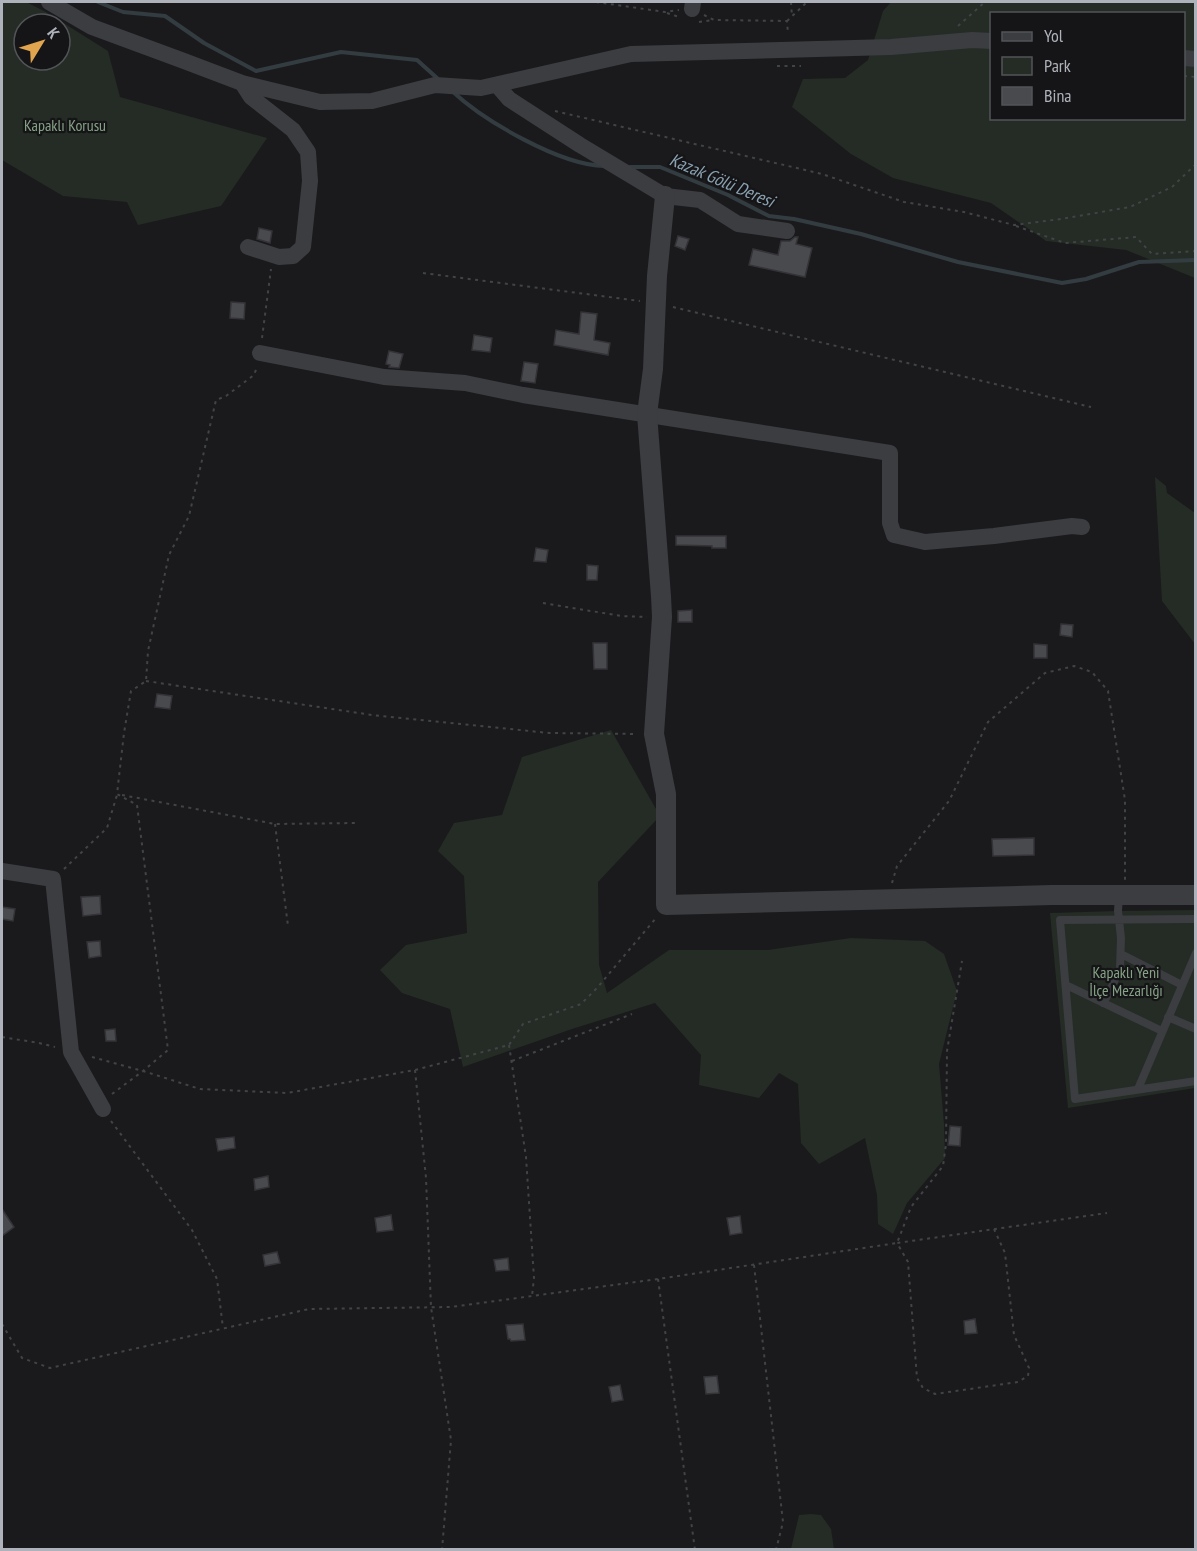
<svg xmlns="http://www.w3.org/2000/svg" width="1197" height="1551" viewBox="0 0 1197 1551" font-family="'PT Sans Narrow',sans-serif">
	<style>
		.green { fill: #242c25; fill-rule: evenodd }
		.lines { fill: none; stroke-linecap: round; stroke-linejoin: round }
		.stream { stroke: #333c41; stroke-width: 4 }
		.building { fill: #494a4e; stroke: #343438; stroke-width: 1.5 }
		.path { stroke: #414447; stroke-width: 2; stroke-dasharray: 3 4.5; stroke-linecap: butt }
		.service { stroke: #3b3d41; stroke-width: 8 }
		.minor { stroke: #3b3d41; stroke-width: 16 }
		.tertiary { stroke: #3b3d41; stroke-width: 20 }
		.labels { text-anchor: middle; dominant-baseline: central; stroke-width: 4.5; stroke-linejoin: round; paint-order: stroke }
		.park-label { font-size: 16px; fill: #87a387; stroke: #151517 }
		.water-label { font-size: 18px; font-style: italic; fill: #89a1b1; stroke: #151517 }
	</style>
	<rect width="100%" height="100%" fill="#1a1a1c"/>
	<path class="green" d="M2 2H26L46 12 108 51 120 97 267 138 221 206 138 225 127 202 63 196 2 160ZM24 24H60V60H24Z
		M891 2H1195V278L1126 250 1046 241 991 203 893 178 851 154 792 107 803 79 845 78 868 60 883 11ZM992 14H1184V118H992Z
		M1155 477 1166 486 1167 493 1195 513V644L1162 601Z
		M611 730 660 816 598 882 599 965 607 993 669 950H768L851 938 925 941 944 954 957 991 939 1064 944 1124 945 1158 907 1203 893 1234 878 1224 877 1195 865 1138 819 1164 801 1143 798 1084 779 1073 759 1098 699 1085 701 1055 655 1003 572 1029 463 1067 450 1009 402 993 380 970 406 945 467 933 464 876 438 851 454 823 502 815 522 757Z
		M1195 910V1088L1068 1108 1050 913 1118 911Z
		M811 1514 821 1515 831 1529 834 1549H791L799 1515Z"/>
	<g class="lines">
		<path class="stream" d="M98 2 123 12 165 16 204 43 256 71 341 52 417 60 437 78
			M452 91C484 121 560 165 604 166
			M630 167H660L728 195 769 216 794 219 861 234 958 262 1062 283 1086 279 1139 262 1196 260"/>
	</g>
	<path class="building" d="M259 228 272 231 270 243 257 239Z
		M678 236 689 239 685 250 675 246Z
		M795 237H798L796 244 812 248 805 277 749 265 753 249 778 255 781 241H790Z
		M231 302 245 303 244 319 230 318Z
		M581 312 597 314 594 340 610 343 608 355 554 345 556 330 579 334Z
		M474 335 492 338 490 352 472 350Z
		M389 351 403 354 399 368 389 367 390 365 386 364Z
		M524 362 538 364 535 383 521 381Z
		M676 536H726V548H712V546L676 545Z
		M536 548 548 550 546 562 534 561Z
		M587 565 598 566 597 580H587Z
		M692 610V622H678V611Z
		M1061 624 1073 625 1072 637 1060 635Z
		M593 643H607V669H594Z
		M1034 644 1047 645V658H1034Z
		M157 694 172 696 170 709 155 707Z
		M1034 838V855L993 856 992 839Z
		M100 896 101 914 83 916 81 897Z
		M2 907 15 909 13 921 2 919Z
		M100 941 101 956 89 958 87 942Z
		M115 1029 116 1041H106L105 1030Z
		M950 1126 961 1127 960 1146 948 1145Z
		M234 1137 235 1148 218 1151 216 1139Z
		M268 1176 269 1187 255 1190 254 1179Z
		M2 1209 14 1227 2 1236Z
		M391 1215 393 1230 377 1232 375 1218Z
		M740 1216 742 1233 730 1235 727 1218Z
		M277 1252 280 1263 265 1266 263 1255Z
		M508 1258 509 1270 496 1271 494 1260Z
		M975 1319 977 1333 965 1334 964 1321Z
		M523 1324 525 1340 511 1341 510 1339H508L506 1325Z
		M717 1376 719 1393 706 1394 704 1377Z
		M620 1385 623 1400 612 1402 609 1387Z"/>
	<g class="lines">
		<path class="path" d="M596 2 665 12 679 10
			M791 2 792 17
			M667 13 679 17
			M704 15 714 20 787 21 788 34
			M787 21 807 2
			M699 22 714 20
			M958 26 985 2
			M777 66H801
			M1184 76 1196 77
			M555 111 822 174 904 202 964 212 1014 225 1061 219 1130 207 1172 187 1196 164
			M1016 226 1065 243 1136 237 1152 254 1196 251
			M423 273 640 301
			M673 307 1091 407
			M262 338 271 269
			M543 603 621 616 647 617
			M146 681 372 715 549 733 637 734
			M122 795 275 824 356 823
			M275 824 288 926
			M64 869 107 828 117 795
			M892 883 897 866 949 801 988 722 1045 673 1074 666 1092 672 1108 691 1125 800V880
			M2 1037 39 1043 55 1047
			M509 1045 526 1157 534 1278 532 1296
			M92 1057 143 1071 200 1089 287 1093 415 1070 509 1045 523 1024 581 1004 597 988 656 918
			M512 1061 632 1014
			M415 1070 426 1178 431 1307 451 1440 442 1550
			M112 1094 143 1071 168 1050 137 805 117 794 124 733 131 691 146 681 148 651 169 555 189 516 216 400 226 396 254 375 257 367
			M111 1121 192 1230 217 1279 223 1328
			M994 1229 1005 1253 1014 1335 1029 1368 1028 1376 1018 1382 935 1394 923 1388 917 1378 908 1262 897 1243 1107 1213
			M754 1265 783 1522 776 1550
			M658 1279 695 1550
			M2 1324 22 1358 50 1368 309 1309 451 1307 658 1279 897 1243 911 1207 943 1166 946 1144 947 1051 962 961"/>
		<path class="service" d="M1196 919 1060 920 1075 1099 1196 1081
			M1121 954 1182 985
			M1066 985 1162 1031
			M1103 1003 1109 993 1120 968 1121 938 1118 911 1119 895
			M1168 1017 1196 1029
			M1138 1089 1196 953"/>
		<path class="minor" d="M49 2 92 27 184 61 242 83 320 102 372 101 435 85 481 88 631 54 891 47 972 40 992 41
			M692 9 693 2
			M1184 58 1196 59
			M242 83 251 97 293 130 308 152 310 181 303 247 293 256 279 257 248 247
			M497 85 509 99 580 145 665 196 700 200 738 224 787 231
			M260 353 384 377 465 383 523 395 890 453V523L894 535 925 542 994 536 1072 526 1082 527
			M2 871 53 879 71 1052 103 1109"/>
		<path class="tertiary" d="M665 196 657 276 653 369 647 414 661 596 662 617 654 734 666 794V905L1052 895H1196"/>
	</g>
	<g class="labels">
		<g class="park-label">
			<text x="65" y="125">Kapaklı Korusu</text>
			<text x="1126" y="972">Kapaklı Yeni<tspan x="1126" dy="18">İlçe Mezarlığı</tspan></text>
		</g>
		<g class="water-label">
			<text transform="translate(722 180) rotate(23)">Kazak Gölü Deresi</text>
		</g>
	</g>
	<rect width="1197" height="1551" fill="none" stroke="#aeb2ba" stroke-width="6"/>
	<rect x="990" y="12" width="195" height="108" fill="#151517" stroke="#525458" stroke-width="1.5"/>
	<rect x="1002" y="32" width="30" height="9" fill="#3b3d41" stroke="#525458" stroke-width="1.5"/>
	<text x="1044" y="42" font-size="18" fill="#aeb2ba">Yol</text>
	<rect x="1002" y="57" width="30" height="18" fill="#242c25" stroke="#525458" stroke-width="1.5"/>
	<text x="1044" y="72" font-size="18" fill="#aeb2ba">Park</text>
	<rect x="1002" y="87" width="30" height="18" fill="#494a4e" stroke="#525458" stroke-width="1.5"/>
	<text x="1044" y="102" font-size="18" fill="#aeb2ba">Bina</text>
	<g transform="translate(42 42) rotate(52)"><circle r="28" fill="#151517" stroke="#525458" stroke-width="1.5"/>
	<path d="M0-4.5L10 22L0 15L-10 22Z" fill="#e0a54e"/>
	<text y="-9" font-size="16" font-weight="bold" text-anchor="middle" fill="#aeb2ba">K</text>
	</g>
</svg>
